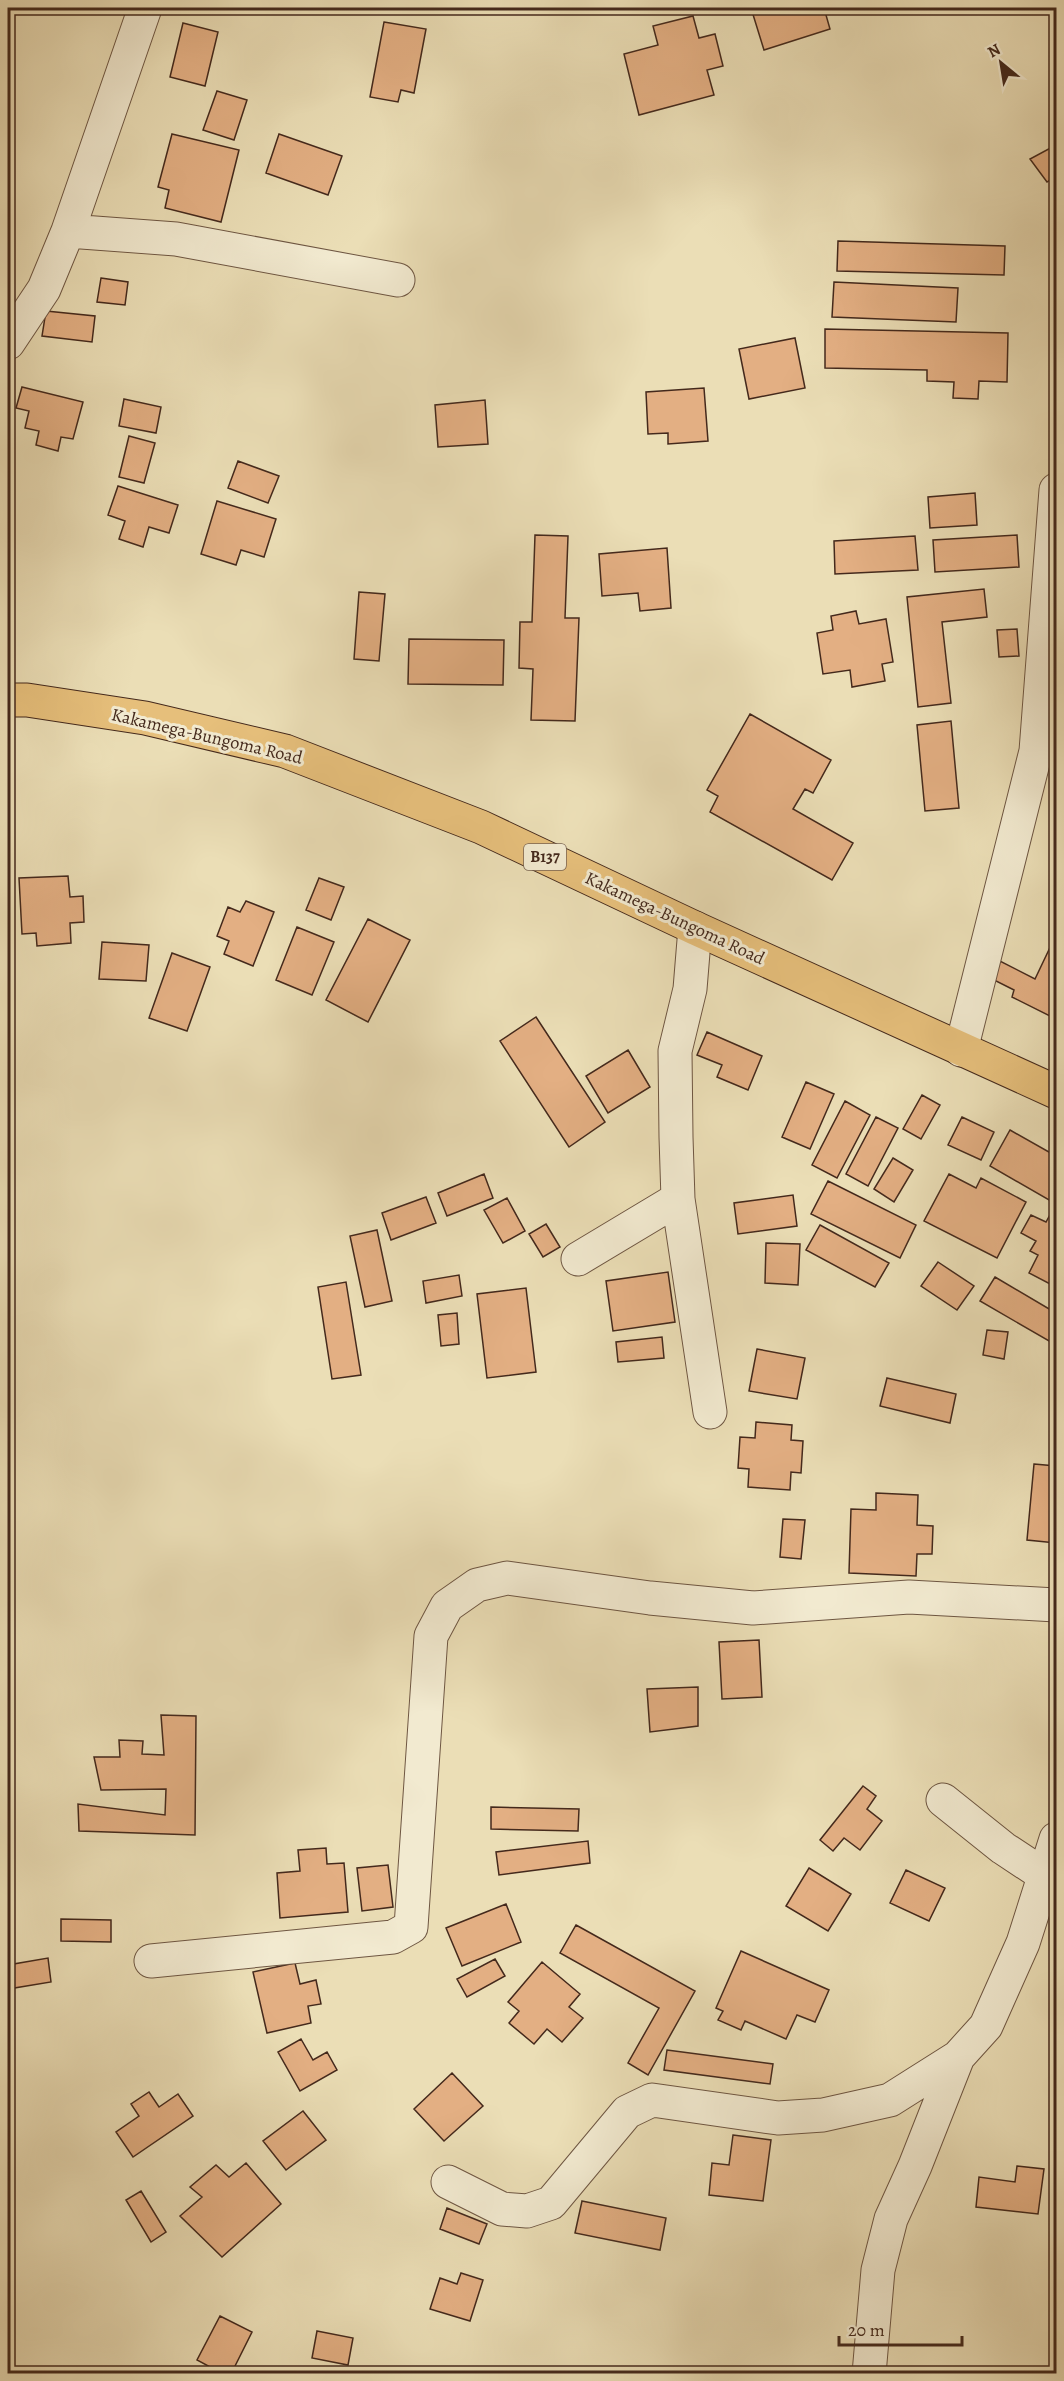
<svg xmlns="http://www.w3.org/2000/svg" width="1064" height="2381" viewBox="0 0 1064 2381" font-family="Alegreya,serif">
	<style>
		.building { fill: #e3af83; stroke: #44291c; stroke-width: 1.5 }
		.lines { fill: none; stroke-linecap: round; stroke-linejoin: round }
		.minor-casing { stroke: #6e5642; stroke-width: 35 }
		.major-casing { stroke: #44291c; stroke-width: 35 }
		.minor { stroke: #f2ead0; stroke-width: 33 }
		.major { stroke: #e6bf7b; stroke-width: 33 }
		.labels { text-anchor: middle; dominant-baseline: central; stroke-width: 6; stroke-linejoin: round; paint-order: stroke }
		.shield { fill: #f2ead0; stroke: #786352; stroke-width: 1.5 }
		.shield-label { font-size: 16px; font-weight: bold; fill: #44291c }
		.street-label { font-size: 18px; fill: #44291c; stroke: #f2ead0 }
	</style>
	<rect width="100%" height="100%" fill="#ebdeb6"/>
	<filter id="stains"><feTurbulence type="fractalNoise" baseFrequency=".00333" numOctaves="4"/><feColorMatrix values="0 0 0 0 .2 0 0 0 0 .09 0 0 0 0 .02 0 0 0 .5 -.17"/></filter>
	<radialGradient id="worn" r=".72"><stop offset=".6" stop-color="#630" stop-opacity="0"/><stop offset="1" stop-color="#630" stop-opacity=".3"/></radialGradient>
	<path class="building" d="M751 8H824L830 29 764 50Z
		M693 16 699 38 715 34 723 66 707 70 714 95 639 115 624 54 658 45 653 26Z
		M384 22 426 29 414 93 401 90 398 102 370 97Z
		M183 23 218 32 205 86 170 77Z
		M217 91 247 100 234 140 203 130Z
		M172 134 239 150 221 222 165 208 169 190 158 187Z
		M279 134 342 156 328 195 266 173Z
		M1056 145V176L1047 182 1030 159Z
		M838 241 1005 246 1004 275 837 271Z
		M101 278 128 282 125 305 97 302Z
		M834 282 958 288 956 322 832 317Z
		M46 311 95 316 92 342 42 336Z
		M825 329 1008 333 1007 382 979 381 978 399 953 398 954 382 927 381V370L825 368Z
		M795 338 805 388 749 399 739 349Z
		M22 387 83 402 73 439 61 437 58 451 36 445 39 431 25 428 29 411 16 408Z
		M704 388 708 441 668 444V433L648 434 646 392Z
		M124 399 161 407 156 433 119 426Z
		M485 400 488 444 438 447 435 405Z
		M129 436 155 443 144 483 119 477Z
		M238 461 279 476 268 503 228 488Z
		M118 486 178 505 169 533 149 527 143 547 119 539 125 521 108 515Z
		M975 493 977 525 930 528 928 497Z
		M217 501 276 519 264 557 241 550 236 565 201 554Z
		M535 535 568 536 565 618H579L575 721 531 720 533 669 519 668 520 622H532Z
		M1017 535 1019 567 935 572 933 540Z
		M915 536 918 570 835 574 834 541Z
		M667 548 671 608 640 611 638 593 602 596 599 554Z
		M984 589 987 617 942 622 951 703 918 707 907 597Z
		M359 592 385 594 379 661 354 659Z
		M856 611 859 624 886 619 893 662 882 664 885 681 852 687 850 670 823 674 817 633 833 630 831 616Z
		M1017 629 1019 656 999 657 997 630Z
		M409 639 504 640 503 685 408 684Z
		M750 714 831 760 813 793 805 789 793 809 853 843 832 880 710 812 718 796 707 790Z
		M951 721 959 808 925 811 917 725Z
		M68 876 70 897 83 896 84 922 70 923 71 943 37 946 36 933 22 934 19 878Z
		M319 878 344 887 331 920 306 910Z
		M246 901 274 912 253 966 224 954 229 941 217 936 228 907 240 912Z
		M368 919 410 940 368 1022 326 1000Z
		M297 927 334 942 312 995 276 980Z
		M1055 937 1056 938V1019L1012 997 1014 990 988 977 996 959 1035 979Z
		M102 942 149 945 146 981 99 979Z
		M172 953 210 967 187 1031 149 1018Z
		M536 1017 605 1122 569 1147 500 1041Z
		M707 1032 762 1056 748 1090 717 1077 722 1065 697 1055Z
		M628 1050 650 1087 608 1113 586 1076Z
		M806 1082 834 1094 810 1149 782 1137Z
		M922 1095 940 1105 921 1139 903 1129Z
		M845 1101 870 1115 837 1178 812 1165Z
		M876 1117 898 1128 868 1186 846 1174Z
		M962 1117 994 1132 981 1160 948 1145Z
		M1010 1130 1056 1156V1204L990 1166Z
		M893 1158 913 1170 894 1202 874 1189Z
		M484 1174 493 1198 447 1216 438 1193Z
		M949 1174 976 1188 981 1178 1026 1202 997 1258 924 1221Z
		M828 1181 916 1225 900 1258 811 1214Z
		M793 1195 797 1226 738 1234 734 1203Z
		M426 1197 436 1223 391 1240 382 1213Z
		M507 1198 525 1231 503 1243 484 1210Z
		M1056 1204V1277L1052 1285 1029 1273 1038 1255 1030 1251 1036 1241 1021 1233 1031 1215 1046 1222Z
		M546 1224 560 1247 543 1257 529 1234Z
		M820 1225 889 1263 875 1287 806 1250Z
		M377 1230 392 1301 365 1307 350 1236Z
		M766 1243 800 1244 798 1285 765 1283Z
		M938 1262 974 1286 957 1310 921 1286Z
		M668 1272 675 1322 613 1331 606 1281Z
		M459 1275 462 1296 426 1303 423 1281Z
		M995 1277 1056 1313V1345L980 1301Z
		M346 1282 361 1375 332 1379 318 1287Z
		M526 1288 536 1372 487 1378 477 1294Z
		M457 1313 459 1344 441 1346 438 1315Z
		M987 1330 1008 1332 1004 1359 983 1355Z
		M662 1337 664 1358 618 1362 616 1342Z
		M757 1349 805 1358 797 1399 749 1391Z
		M887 1378 956 1394 950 1423 880 1406Z
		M756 1422 792 1425 791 1440 803 1441 801 1473 791 1472 790 1490 748 1487 749 1469 738 1468 740 1437 755 1438Z
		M1034 1464 1056 1466V1543L1027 1540Z
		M876 1493 918 1495 917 1525 933 1526 932 1554H917L916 1576 849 1573 851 1509 876 1510Z
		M783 1519 805 1520 801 1559 780 1557Z
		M759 1640 762 1697 722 1699 719 1642Z
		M698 1687V1726L650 1732 647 1689Z
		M161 1715 196 1716 195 1835 79 1831 78 1804 165 1815 166 1789 101 1790 94 1757H120L119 1740 143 1741 142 1754 164 1755Z
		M863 1786 876 1796 867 1809 882 1821 860 1850 844 1838 833 1851 820 1840Z
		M491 1807 579 1809 578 1831 491 1829Z
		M588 1841 590 1863 499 1875 496 1852Z
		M326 1848 327 1864 344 1863 348 1912 280 1918 277 1873 300 1871 298 1850Z
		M388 1865 393 1907 362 1911 357 1868Z
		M809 1868 851 1894 828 1931 786 1906Z
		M906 1870 945 1888 929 1921 890 1903Z
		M506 1904 521 1942 462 1966 446 1928Z
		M61 1919 111 1920V1942L61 1941Z
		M576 1925 695 1991 648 2075 628 2063 659 2008 560 1953Z
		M741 1951 829 1990 815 2022 797 2015 786 2039 745 2021 741 2030 718 2020 723 2011 716 2008Z
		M48 1958 51 1982 8 1989V1965Z
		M495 1959 505 1976 467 1997 457 1979Z
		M542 1962 580 1994 569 2007 583 2018 562 2042 547 2029 534 2044 509 2023 519 2011 508 2002Z
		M295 1963 300 1984 316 1980 321 2004 308 2006 311 2023 267 2033 253 1972Z
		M301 2039 313 2060 327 2052 337 2070 300 2091 278 2052Z
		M667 2050 773 2064 770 2084 664 2070Z
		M452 2073 483 2106 444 2141 414 2109Z
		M149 2092 159 2107 178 2094 193 2116 133 2157 116 2132 139 2116 131 2104Z
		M303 2111 326 2140 286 2170 263 2141Z
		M733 2135 771 2140 763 2201 709 2195 712 2163 729 2165Z
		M246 2163 281 2204 222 2257 180 2216 202 2197 190 2187 216 2165 229 2177Z
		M1017 2166 1044 2169 1038 2214 976 2207 979 2177 1015 2182Z
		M141 2191 166 2232 151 2242 126 2200Z
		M582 2201 666 2218 660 2250 575 2233Z
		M447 2208 487 2224 479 2244 440 2229Z
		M461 2273 483 2280 470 2321 430 2309 440 2278 457 2284Z
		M220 2316 252 2332 231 2374H223L197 2360Z
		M317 2331 353 2338 348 2365 312 2358Z"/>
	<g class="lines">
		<g class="minor-casing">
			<path id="minor" d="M68 231 145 8
				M8 343 44 289 68 231 176 239 398 280
				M695 928 690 989 675 1051 676 1137 678 1199 710 1412
				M961 1050 1036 751 1056 490
				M578 1259 678 1199
				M943 1800 1003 1848 1056 1883
				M151 1961 393 1937 411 1927 431 1636 447 1606 477 1585 507 1578 650 1598 753 1608 909 1597 1056 1605
				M448 2182 502 2209 527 2211 551 2203 627 2112 652 2100 778 2118 823 2115 890 2100 958 2057 986 2026 1023 1943 1056 1839
				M869 2374 878 2270 891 2219 915 2166 958 2057"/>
		</g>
		<g class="major-casing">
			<path id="major" d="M8 700H27L145 718 285 751 481 827 695 928 1056 1092"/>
		</g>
		<use href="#minor" class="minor"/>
		<use href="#major" class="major"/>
	</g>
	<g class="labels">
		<rect class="shield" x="524" y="844" width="42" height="26" rx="4.5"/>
		<g class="shield-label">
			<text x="545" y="857">B137</text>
		</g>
		<g class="street-label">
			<text transform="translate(207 736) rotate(13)">Kakamega-Bungoma Road</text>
			<text transform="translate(675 918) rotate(25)">Kakamega-Bungoma Road</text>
		</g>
	</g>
	<rect width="1064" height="2381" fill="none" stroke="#ebdeb6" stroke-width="30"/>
	<rect x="9" y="9" width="1046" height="2363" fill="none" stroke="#44291c" stroke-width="3"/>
	<rect x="15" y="15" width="1034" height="2351" fill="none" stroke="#44291c" stroke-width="1.5"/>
	<g transform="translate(1001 63) rotate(330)" stroke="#f2ead0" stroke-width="4.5" paint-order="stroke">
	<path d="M0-4.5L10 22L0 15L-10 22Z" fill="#44291c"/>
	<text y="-9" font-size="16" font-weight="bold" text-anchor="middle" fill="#44291c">N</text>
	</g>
	<path d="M839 2336v9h123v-9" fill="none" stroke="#44291c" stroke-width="3"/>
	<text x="848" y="2336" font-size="18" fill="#44291c" stroke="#f2ead0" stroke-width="4.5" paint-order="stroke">20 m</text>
	<rect width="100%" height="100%" filter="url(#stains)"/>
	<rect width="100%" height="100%" fill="url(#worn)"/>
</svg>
